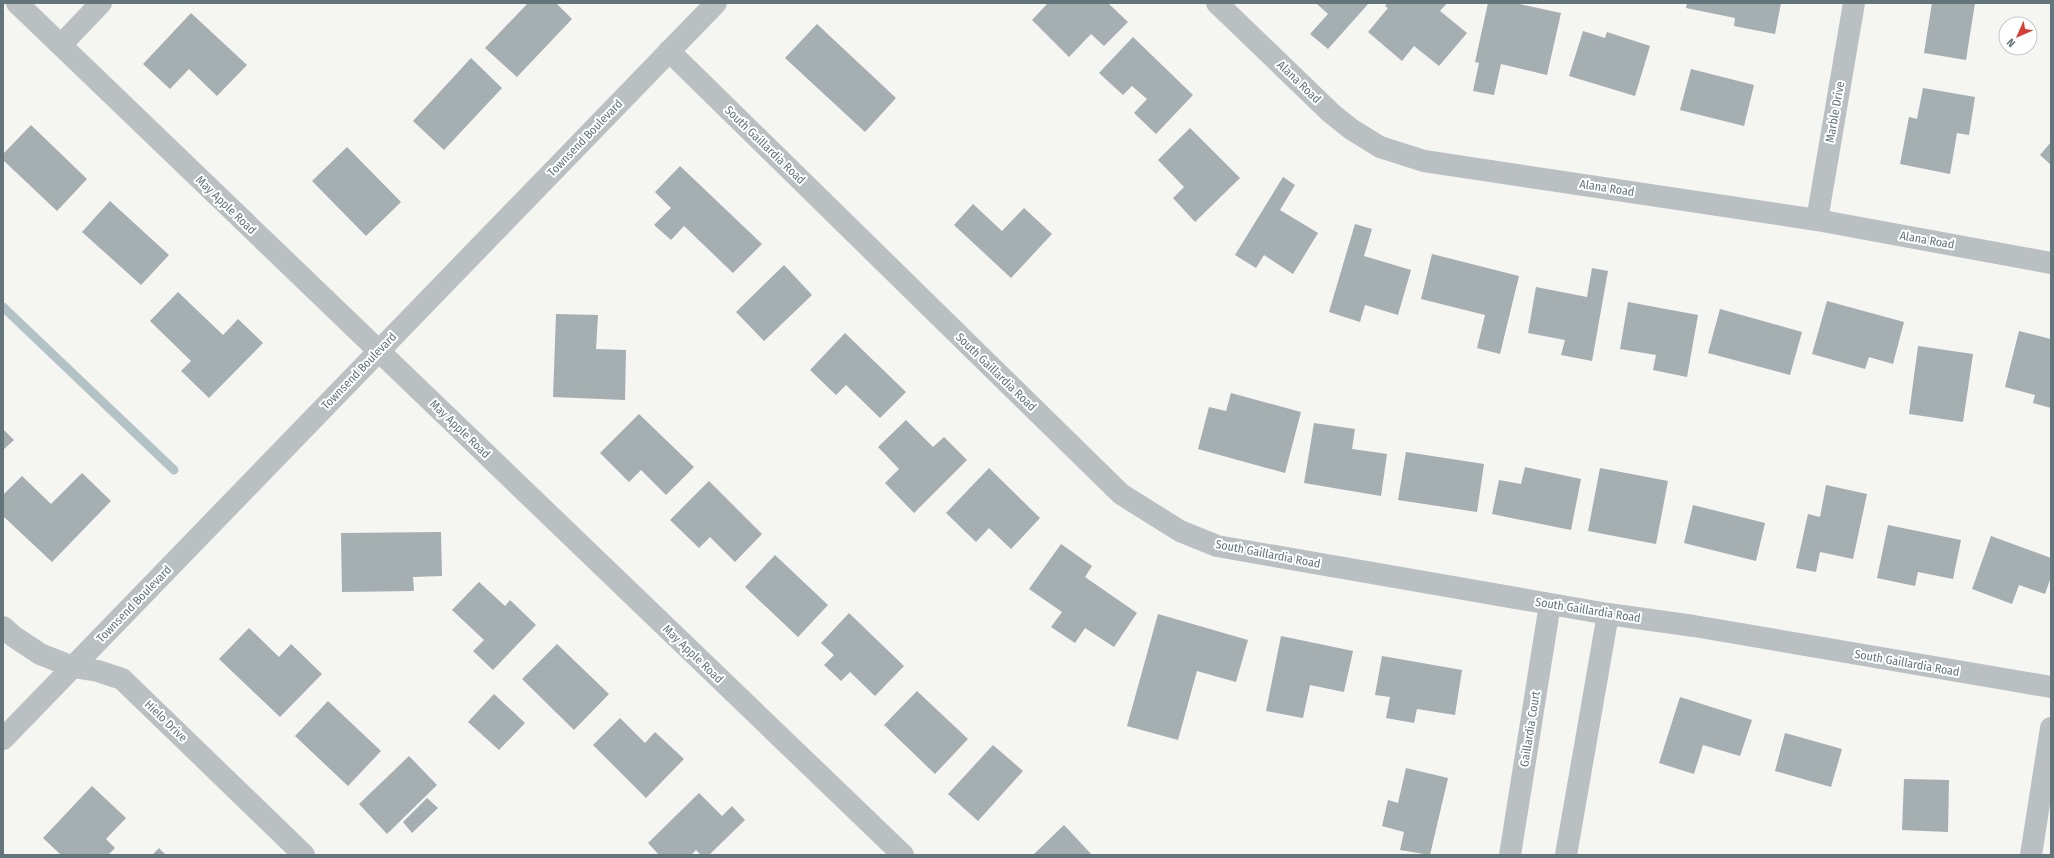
<svg xmlns="http://www.w3.org/2000/svg" width="2054" height="858" viewBox="0 0 2054 858" font-family="'Fira Sans Condensed',sans-serif">
	<style>
		.lines { fill: none; stroke-linecap: round; stroke-linejoin: round }
		.stream { stroke: #b3c2c4; stroke-width: 9 }
		.building { fill: #a5aeb1 }
		.minor { stroke: #bac0c2; stroke-width: 22 }
		.tertiary { stroke: #bac0c2; stroke-width: 22 }
		.labels { text-anchor: middle; dominant-baseline: central; stroke-width: 4; stroke-linejoin: round; paint-order: stroke }
		.street-label { font-size: 12px; fill: #63757b; stroke: #fff }
	</style>
	<rect width="100%" height="100%" fill="#f5f5f2"/>
	<g class="lines">
		<path class="stream" d="M3 307 174 470"/>
	</g>
	<path class="building" d="M528 3H556L572 19 517 77 485 48Z
		M1048 3H1108L1128 22 1104 46 1091 34 1069 57 1032 20Z
		M1316 3H1369L1328 49 1310 34 1328 14Z
		M1387 3H1447L1440 11 1467 33 1439 66 1414 46 1402 61 1368 32 1388 8 1385 6Z
		M1488 3H1515L1561 13 1547 75 1501 64 1494 95 1473 91 1479 63 1475 62Z
		M1687 3H1781L1775 34 1734 26 1735 18 1686 8Z
		M1932 3H1975L1966 60 1924 53Z
		M191 13 247 65 217 96 189 69 170 89 143 64Z
		M817 24 896 98 865 132 785 58Z
		M1583 31 1605 38 1607 32 1650 46 1635 96 1569 76Z
		M1133 37 1193 95 1156 134 1134 113 1147 99 1132 86 1123 95 1099 73Z
		M471 58 502 88 444 150 413 121Z
		M1691 69 1754 85 1744 126 1680 110Z
		M1923 88 1975 97 1969 135 1957 133 1950 174 1900 164 1909 117 1917 119Z
		M31 125 87 179 57 211 3 160V154Z
		M1190 128 1240 178 1195 222 1173 198 1184 187 1158 160Z
		M2051 142V165L2040 155Z
		M347 147 401 202 366 236 312 181Z
		M680 166 762 244 733 273 684 226 671 240 654 225 671 208 655 192Z
		M1283 177 1295 185 1280 210 1318 233 1293 274 1264 255 1256 268 1235 255Z
		M110 201 169 255 141 285 82 232Z
		M973 204 1002 231 1024 208 1052 234 1011 278 954 225Z
		M1355 224 1372 229 1364 256 1411 270 1398 315 1365 305 1360 322 1329 312Z
		M1432 254 1519 276 1500 354 1477 348 1485 315 1421 299Z
		M784 265 812 295 764 341 736 312Z
		M1592 268 1608 271 1592 361 1561 355 1565 340 1528 333 1536 287 1587 297Z
		M178 292 223 335 238 319 263 343 209 398 181 371 191 361 150 321Z
		M1827 301 1904 322 1893 364 1869 357 1865 369 1812 354Z
		M1628 302 1698 315 1687 377 1653 370 1656 355 1620 349Z
		M1720 309 1802 332 1790 375 1708 353Z
		M556 314 598 315 596 349 626 350 625 400 553 397Z
		M2019 331 2051 339V408L2033 403 2035 395 2005 387Z
		M845 333 906 392 880 418 846 385 836 395 810 370Z
		M1918 346 1973 354 1963 422 1909 414Z
		M1231 393 1301 412 1285 473 1198 449 1209 407 1226 411Z
		M639 414 694 467 666 495 641 470 629 482 600 453Z
		M906 420 933 447 944 437 967 460 914 513 885 483 899 469 878 447Z
		M1314 423 1355 429 1352 449 1387 454 1381 496 1304 483Z
		M3 429 14 440 3 450Z
		M1406 452 1484 464 1477 512 1398 500Z
		M1525 467 1581 479 1571 530 1492 514 1499 480 1521 484Z
		M989 468 1040 518 1011 549 989 528 976 542 946 513Z
		M1600 468 1668 481 1656 544 1588 531Z
		M82 473 111 501 52 562 3 516V495L22 476 51 504Z
		M709 481 762 534 735 562 710 537 699 548 670 520Z
		M1826 485 1867 494 1853 559 1820 552 1816 572 1796 568 1808 514 1820 517Z
		M1693 505 1765 523 1756 561 1684 543Z
		M1888 525 1961 540 1953 579 1918 572 1915 586 1877 578Z
		M441 532 442 576 413 577 414 591 342 592 341 533Z
		M1991 536 2051 558V577L2045 594 2019 585 2012 604 1972 589Z
		M1061 544 1092 566 1085 577 1137 613 1114 647 1085 628 1075 643 1051 627 1062 612 1029 589Z
		M775 555 828 605 798 637 745 587Z
		M479 582 505 606 510 600 536 625 493 670 473 651 484 640 452 610Z
		M849 613 904 666 875 696 850 672 841 681 824 665 834 655 821 643Z
		M1158 614 1248 640 1236 682 1197 671 1178 740 1127 726Z
		M249 628 279 657 291 644 322 674 280 717 219 659Z
		M1281 636 1353 651 1344 692 1310 685 1303 718 1266 711Z
		M557 644 609 694 574 730 522 679Z
		M1382 656 1462 670 1455 715 1417 709 1414 723 1386 718 1390 697 1375 695Z
		M917 691 968 739 935 774 884 725Z
		M494 694 525 723 499 750 468 722Z
		M1680 697 1752 720 1740 756 1703 745 1694 774 1659 763Z
		M328 701 381 751 348 786 295 736Z
		M620 718 645 743 655 732 684 759 646 798 593 745Z
		M1785 733 1842 749 1831 787 1775 771Z
		M993 745 1023 771 978 821 948 794Z
		M409 756 437 785 387 834 359 804Z
		M1406 768 1448 778 1430 855 1400 850 1404 832 1382 826 1388 800 1398 803Z
		M1904 779 1949 780 1948 832 1902 830Z
		M92 786 126 818 106 839 115 848 108 855H61L43 838Z
		M699 793 722 816 732 806 745 820 709 855H701L696 850 691 855H659L648 843Z
		M427 798 438 808 412 833 403 822Z
		M1064 825 1092 855H1033Z
		M159 848 166 855H152Z"/>
	<g class="lines">
		<path class="minor" d="M17 3 903 855
			M1217 3 1331 113 1351 129 1380 147 1424 161 1817 220 2051 263
			M61 45 101 3
			M669 51 1121 494 1180 531 1217 546 1608 614 1694 626 2051 687
			M1817 220 1854 3
			M3 627 13 636 40 654 73 667 98 671 122 679 304 855
			M1510 855 1550 604
			M1566 855 1608 614
			M2031 855 2051 728"/>
		<path class="tertiary" d="M3 739 716 3"/>
	</g>
	<g class="labels">
		<g class="street-label">
			<text transform="translate(1299 82) rotate(44)">Alana Road</text>
			<text transform="translate(1835 112) rotate(-80)">Marble Drive</text>
			<text transform="translate(585 138) rotate(-46)">Townsend Boulevard</text>
			<text transform="translate(765 145) rotate(44)">South Gaillardia Road</text>
			<text transform="translate(1607 188) rotate(9)">Alana Road</text>
			<text transform="translate(226 205) rotate(44)">May Apple Road</text>
			<text transform="translate(1927 240) rotate(10)">Alana Road</text>
			<text transform="translate(359 371) rotate(-46)">Townsend Boulevard</text>
			<text transform="translate(996 372) rotate(44)">South Gaillardia Road</text>
			<text transform="translate(460 429) rotate(44)">May Apple Road</text>
			<text transform="translate(1268 554) rotate(11)">South Gaillardia Road</text>
			<text transform="translate(134 604) rotate(-46)">Townsend Boulevard</text>
			<text transform="translate(1588 610) rotate(9)">South Gaillardia Road</text>
			<text transform="translate(693 654) rotate(44)">May Apple Road</text>
			<text transform="translate(1907 663) rotate(10)">South Gaillardia Road</text>
			<text transform="translate(166 721) rotate(44)">Hielo Drive</text>
			<text transform="translate(1530 729) rotate(-81)">Gaillardia Court</text>
		</g>
	</g>
	<rect width="2054" height="858" fill="none" stroke="#63757b" stroke-width="8"/>
	<g transform="translate(2018 36) rotate(225)"><circle r="19" fill="#ffffff" stroke="#c1c8ca"/>
	<path d="M0-3L7 15L0 10L-7 15Z" fill="#d43f34"/>
	<text y="-6" font-size="11" font-weight="bold" text-anchor="middle" fill="#63757b">N</text>
	</g>
</svg>
